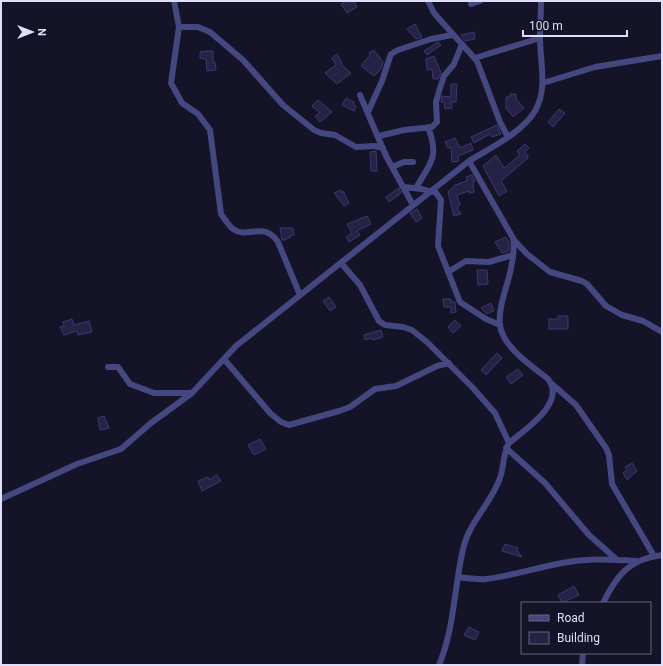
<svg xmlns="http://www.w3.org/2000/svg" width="663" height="666" viewBox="0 0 663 666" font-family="Roboto,sans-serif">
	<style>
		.building { fill: #262246; stroke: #3d376f }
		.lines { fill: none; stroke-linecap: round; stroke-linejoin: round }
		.street { stroke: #444780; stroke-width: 6 }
	</style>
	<rect width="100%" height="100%" fill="#151327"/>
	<path class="building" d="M347 1H354L357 7 347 13 341 4Z
		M415 24 422 37 416 39 407 29Z
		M474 32 475 39 465 41 462 37 461 35Z
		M438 42 441 45 427 55 424 51Z
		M374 50 383 62 381 69 374 76 361 66 370 55 369 53Z
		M207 51H213V62H215L216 70 207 71 206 59 200 58V52Z
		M337 54 342 63 341 64 351 73 337 84 325 73 336 65 332 58Z
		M434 56 441 73 438 79H433L432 69 427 70 426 59Z
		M451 84H457L456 102H451L452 108 445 109 444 102H441L442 96 451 97Z
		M510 94H516V99L524 108 513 117 506 108V97H510Z
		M346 98 354 102 353 104 356 106 354 111 342 105Z
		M318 100 332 112 320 122 315 116 320 113 312 106Z
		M559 109 565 113 553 127 548 122Z
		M497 125 501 134 492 137 490 134 474 143 471 137Z
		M455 138 460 148 471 143 473 150 458 156 459 161 452 162 451 147 448 148 445 142Z
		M525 144 529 148 525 152 528 156V158L501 181 507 191 499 196 483 166 496 155 504 168 520 155 517 151Z
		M376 151 377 171H371L370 152Z
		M472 175 475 181 473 182 474 192 469 193V191L457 195 460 205 457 208 461 214 454 216 448 192 455 185 467 181 466 177Z
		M399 188 401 193 389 202 386 197Z
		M340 190 342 193 343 191 349 203 344 206 334 193Z
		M417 209 422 218 416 222 410 213Z
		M367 216 371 224 357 231 360 235 349 242 346 237 352 233 347 224Z
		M280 228H293L294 235 290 236V238H286V240H282Z
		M506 237 509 243V251L502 253 495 242Z
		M477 270H487L488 284 478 285Z
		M329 297 336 307 330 311 323 301Z
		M443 299H451V302H455L456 312 451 313V307H444Z
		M491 303 494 311 487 314 481 308Z
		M558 316H568V329H549V319H558Z
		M72 319 74 325 89 321 92 332 78 335 77 331 64 335 60 327 64 326 63 322Z
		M455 320 461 326 453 333 448 327Z
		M381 330 383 337 373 340 372 338 365 340 364 335Z
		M497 353 502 358 486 375 481 370Z
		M518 369 523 375 511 384 506 377Z
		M104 416 109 428 100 430 98 418Z
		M260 439 266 449 254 455 248 445Z
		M632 463 637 471 627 480 623 473 627 470 625 467Z
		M217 475 221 481 202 491 198 481 208 477 209 480Z
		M505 544 518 548 517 550 522 557 502 551Z
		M574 586 579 595 562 603 558 595Z
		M469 627 479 632 475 640 464 635Z"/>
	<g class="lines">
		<path class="street" d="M174 1 179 27 171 83 182 103 198 114 210 130 221 214C225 219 228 225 233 229 249 240 262 220 278 242L300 295
			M428 1 434 13 477 61 500 122 508 137
			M471 4 480 1
			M179 27H198L210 32 243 60 283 105 314 130 321 133 335 135 356 147 375 146 383 148
			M475 58 540 38
			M543 83 595 67 662 56
			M360 95 386 156 413 205
			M368 112 382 81 391 54 398 50 431 39 452 35
			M379 136 404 130 432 127 437 122 436 102 440 88 444 76 454 64 462 44
			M392 167 404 162H413
			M404 187 422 189 432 192
			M416 188C430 163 440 158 428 127
			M434 190 441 200 438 246 460 302 486 319 500 325
			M513 239 527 254 550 272 582 281 587 284 606 306 622 315 643 321 662 332
			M341 263 360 285 379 321 385 325 403 327 412 330 428 343 473 388 495 413 509 443
			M448 272 466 261 489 262 513 255
			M224 359 270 413 281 422 289 425 339 411 350 407 375 389 396 386 437 366 449 363
			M108 367H118L130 384 154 393H192
			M552 384 576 405 606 448 609 455 612 484 654 556
			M506 448 545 483 589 535 615 558
			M1 499 77 464 121 449 151 423 192 393 236 346 469 161C490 148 523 132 535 111 548 89 540 62 540 38 540 26 541 13 541 1
			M458 577C467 578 477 580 486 579 510 576 533 569 557 564 585 558 609 559 636 561
			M603 603C617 575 629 559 662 555
			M439 665C455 627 454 585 464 545 471 520 492 502 500 478 504 467 503 453 509 443 524 430 567 403 548 379 532 366 503 348 500 325 498 310 505 292 509 277 512 264 515 252 513 238L469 161
			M582 665 583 653"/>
	</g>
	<rect width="663" height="666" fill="none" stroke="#dfdefb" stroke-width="4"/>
	<rect x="521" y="602" width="130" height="52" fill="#151327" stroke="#66647c"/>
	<rect x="529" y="615" width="20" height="6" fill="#444780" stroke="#66647c"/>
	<text x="557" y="622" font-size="12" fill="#dfdefb">Road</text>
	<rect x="529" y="632" width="20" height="12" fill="#262246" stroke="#66647c"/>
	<text x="557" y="642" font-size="12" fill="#dfdefb">Building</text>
	<g transform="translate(32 32) rotate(90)" stroke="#151327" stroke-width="3" paint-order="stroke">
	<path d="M0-3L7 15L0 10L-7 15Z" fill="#dfdefb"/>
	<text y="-6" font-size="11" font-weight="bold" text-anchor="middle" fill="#dfdefb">N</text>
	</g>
	<path d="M523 30v6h104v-6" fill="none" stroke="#dfdefb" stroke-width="2"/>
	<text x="529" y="30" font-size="12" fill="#dfdefb" stroke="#151327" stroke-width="3" paint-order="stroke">100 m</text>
</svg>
